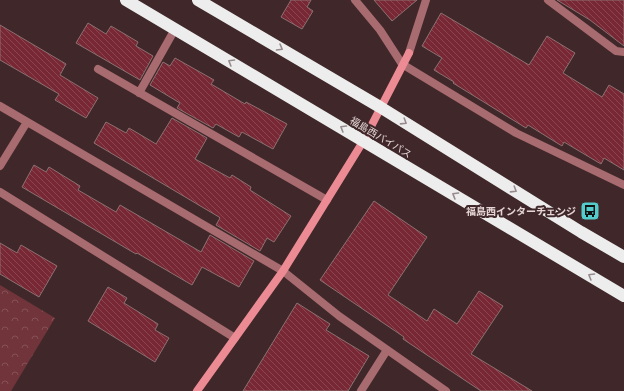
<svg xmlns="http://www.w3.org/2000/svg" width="624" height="391" viewBox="0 0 624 391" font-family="Commissioner,'Noto Sans JP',sans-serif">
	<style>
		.park { fill: url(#park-crowns) }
		.building { fill: url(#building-back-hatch); stroke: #8c7071 }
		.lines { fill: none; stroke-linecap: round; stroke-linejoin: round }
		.street { stroke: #a86b70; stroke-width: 8 }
		.secondary { stroke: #ec8b94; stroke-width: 8 }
		.highway { stroke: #ededed; stroke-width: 12 }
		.oneway { stroke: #968a8c }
		.labels { text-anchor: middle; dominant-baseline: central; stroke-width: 4; stroke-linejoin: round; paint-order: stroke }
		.street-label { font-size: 10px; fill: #e5d5d5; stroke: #40282a }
		.poi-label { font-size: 10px; font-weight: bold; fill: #e5d5d5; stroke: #40282a; text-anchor: end }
	</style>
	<defs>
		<pattern id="park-crowns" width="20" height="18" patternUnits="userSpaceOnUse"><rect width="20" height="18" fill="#71343b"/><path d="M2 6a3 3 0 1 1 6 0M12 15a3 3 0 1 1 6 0" fill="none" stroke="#855056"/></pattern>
		<pattern id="building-back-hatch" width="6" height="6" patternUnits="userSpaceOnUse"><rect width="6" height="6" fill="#782734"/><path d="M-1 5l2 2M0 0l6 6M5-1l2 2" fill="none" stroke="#8b4550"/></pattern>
	</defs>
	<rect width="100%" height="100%" fill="#40282a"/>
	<path class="park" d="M0 285 55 318 11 391H0Z"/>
	<path class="building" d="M291 0H311L307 7 313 11 302 29 281 17Z
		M374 0H417L392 21Z
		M557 0H624V46L590 20Z
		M441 13 529 65 547 36 575 53 563 73 602 97 609 85 624 94V170L604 158 601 164 564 142 562 146 528 125 526 128 453 83 454 82 434 70 442 58 422 46Z
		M88 23 106 34 111 26 138 42 136 46 153 56 140 80 76 43Z
		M0 25 66 64 60 75 98 98 86 118 55 100 59 94 0 60Z
		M175 58 214 80 211 84 245 104 246 102 287 124 273 149 242 132 239 137 216 124 213 128 177 108 180 103 150 85 163 62 170 66Z
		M172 118 207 138 195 159 230 178 232 175 251 187 250 190 291 216 274 242 267 238 260 251 216 225 220 218 219 217 94 143 106 122 126 133 129 128 156 144Z
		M34 165 46 172 49 167 80 186 78 190 116 212 120 205 201 252 210 235 254 261 239 287 202 267 192 285 137 253 136 254 22 187Z
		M374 201 427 237 388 295 427 321 434 309 457 324 479 291 503 306 471 354 532 391H481L403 339 404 337 320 280Z
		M0 243 17 253 21 245 57 266 39 297 0 274Z
		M108 287 127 298 124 303 158 324 155 330 169 338 155 362 88 321Z
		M297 303 330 324 326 330 369 356 348 391H243Z"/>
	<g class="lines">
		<path class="street" d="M355 0 380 30 402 64 516 133 624 185
			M548 0 616 51 624 52
			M409 53 426 0
			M98 69 327 200
			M139 93 175 29
			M0 106 283 271 339 316 446 391
			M0 166 27 122
			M0 192 235 338
			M361 391 387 350"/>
		<path class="secondary" d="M197 391 283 271 364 140 409 53"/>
		<path class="highway" d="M126 0 624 296
			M198 0 380 107 581 232 624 257"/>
	</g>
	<defs><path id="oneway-chevron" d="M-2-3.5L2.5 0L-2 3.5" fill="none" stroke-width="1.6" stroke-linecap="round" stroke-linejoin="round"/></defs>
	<g class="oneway">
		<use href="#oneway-chevron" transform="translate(280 48) rotate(30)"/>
		<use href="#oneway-chevron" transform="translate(231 62) rotate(-149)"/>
		<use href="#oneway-chevron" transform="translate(404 122) rotate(32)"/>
		<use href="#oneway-chevron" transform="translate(343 128) rotate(-149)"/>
		<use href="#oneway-chevron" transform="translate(514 190) rotate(32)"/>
		<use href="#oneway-chevron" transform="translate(455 195) rotate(-149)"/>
		<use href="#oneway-chevron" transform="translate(591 276) rotate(-149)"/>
	</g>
	<defs>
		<g id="bus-square" transform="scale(1)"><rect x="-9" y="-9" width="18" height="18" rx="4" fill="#52cdcc" stroke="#40282a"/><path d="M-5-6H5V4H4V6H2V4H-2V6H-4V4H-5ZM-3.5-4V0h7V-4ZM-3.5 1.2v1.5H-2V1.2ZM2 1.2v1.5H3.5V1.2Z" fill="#111"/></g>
	</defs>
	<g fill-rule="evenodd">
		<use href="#bus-square" x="590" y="211"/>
	</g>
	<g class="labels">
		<g class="street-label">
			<text transform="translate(381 137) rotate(31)">福島西バイパス</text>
		</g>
		<g class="poi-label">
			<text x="576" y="211">福島西インターチェンジ</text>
		</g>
	</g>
</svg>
